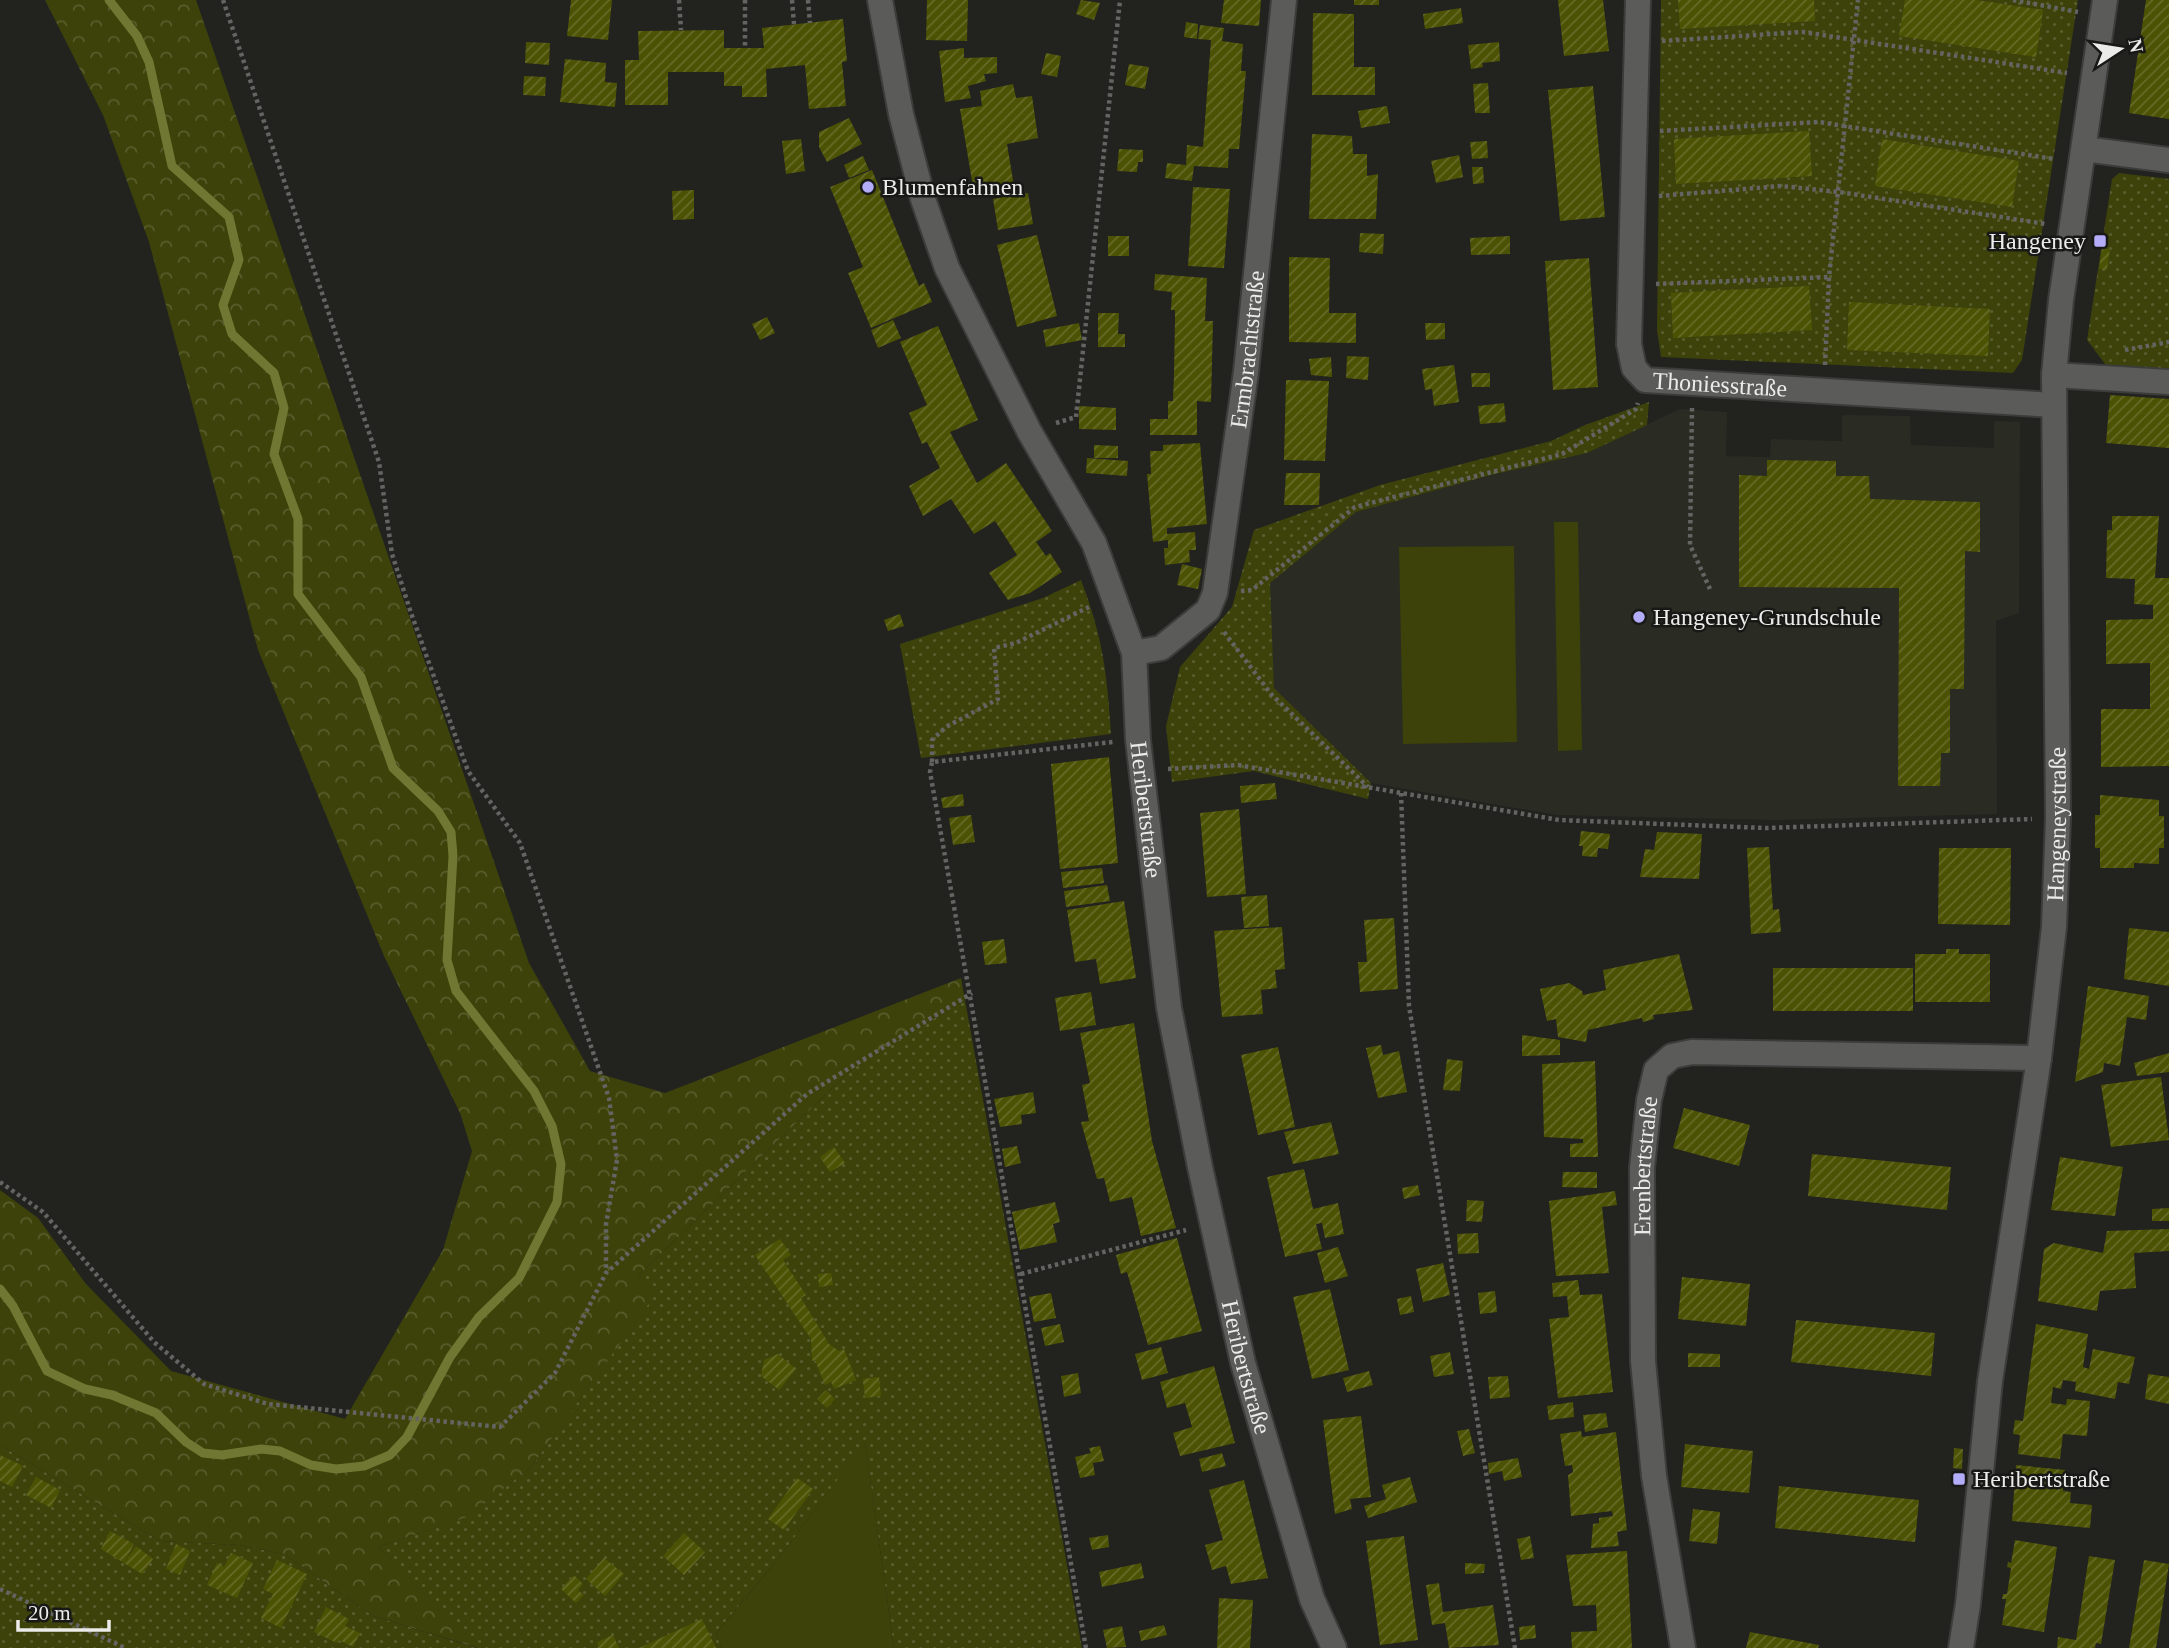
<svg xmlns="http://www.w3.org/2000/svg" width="2169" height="1648" viewBox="0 0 2169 1648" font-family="'Times New Roman',serif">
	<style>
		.built { fill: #2a2c23 }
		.green { fill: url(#green-dots) }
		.forest { fill: url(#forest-crowns) }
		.pitch { fill: #3c4209 }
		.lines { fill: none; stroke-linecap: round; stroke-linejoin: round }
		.stream { stroke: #6f7732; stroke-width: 9 }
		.building { fill: url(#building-hatch) }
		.street-casing { stroke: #3c3d3a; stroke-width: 28 }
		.path { stroke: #646462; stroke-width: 4.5; stroke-dasharray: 3.5 3.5; stroke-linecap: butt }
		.street { stroke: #5b5c59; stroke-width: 24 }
		.poi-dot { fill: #b3adf9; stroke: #181916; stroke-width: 2.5 }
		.labels { text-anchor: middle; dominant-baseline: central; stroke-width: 5; stroke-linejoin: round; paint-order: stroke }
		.poi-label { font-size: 24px; fill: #ebebe9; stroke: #181916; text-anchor: start }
		.street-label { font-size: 24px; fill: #ebebe9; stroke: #181916 }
	</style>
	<defs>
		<pattern id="green-dots" width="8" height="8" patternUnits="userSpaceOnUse" patternTransform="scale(1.75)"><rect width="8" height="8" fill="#3c4209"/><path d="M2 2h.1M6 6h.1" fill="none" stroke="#585d2d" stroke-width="1.8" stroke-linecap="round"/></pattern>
		<pattern id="forest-crowns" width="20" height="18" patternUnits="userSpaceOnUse" patternTransform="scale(1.75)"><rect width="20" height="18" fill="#3c4209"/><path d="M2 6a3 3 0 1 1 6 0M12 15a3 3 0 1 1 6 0" fill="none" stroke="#585d2d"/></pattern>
		<pattern id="building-hatch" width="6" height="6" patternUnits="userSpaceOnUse" patternTransform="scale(1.75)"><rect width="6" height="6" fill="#4c5203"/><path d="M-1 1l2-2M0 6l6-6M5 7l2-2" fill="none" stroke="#666b28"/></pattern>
	</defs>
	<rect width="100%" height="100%" fill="#22221f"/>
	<path class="built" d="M1680 409 1727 412 1726 456 1770 457 1771 439 1842 441V415L1910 416 1911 445 1994 448V421L2020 422 2019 613 1996 621 1997 814 1775 820 1557 815 1371 783 1274 688 1269 583 1356 512 1491 475 1587 453Z"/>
	<path class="green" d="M1661 0H2078L2022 360 2013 373 1661 357 1657 330Z
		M2119 173 2169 179V372L2108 368 2087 340 2112 179Z
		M1649 402 1647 425 1587 453 1491 475 1356 512 1270 583 1274 688 1371 783 1368 799 1254 771 1172 782 1166 726 1180 667 1232 607 1254 530 1380 485 1551 441 1585 425Z
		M1081 580C1103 638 1107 672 1111 734L921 758 900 644 1043 598Z
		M965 1000 1082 1648H894L865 1444 779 1558 716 1633 722 1648H477L378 1547 466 1517 531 1467 654 1295 639 1275 855 1066Z
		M0 1445 160 1541 239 1545 284 1554 373 1616 477 1648H0Z"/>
	<path class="forest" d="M45 0H196L529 963 590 1071 665 1093 961 978 965 1000 855 1066 639 1275 655 1295 531 1467 467 1517 378 1547 478 1648 373 1616 284 1554 239 1545 160 1541 0 1445V1190L38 1218 86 1284 171 1371 345 1419 443 1250 472 1151 460 1113 384 956 258 650 149 242 103 115Z"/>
	<path class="pitch" d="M1554 522H1578L1582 750 1558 751Z
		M1514 546 1517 742 1403 744 1399 547Z
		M865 1443 894 1648H722L716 1633 779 1558Z"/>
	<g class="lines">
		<path class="stream" d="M0 1289 13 1306 47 1371 85 1389 112 1395 156 1413 186 1442 203 1453 222 1455 261 1449 280 1451 311 1465 336 1469 364 1466 390 1455 407 1437 450 1357 479 1317 519 1278 557 1202 561 1164 552 1126 534 1091 456 991 447 960 453 856 451 832 438 811 393 768 361 677 298 594V519L274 454 284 408 274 373 232 334 223 305 239 260 229 217 172 166 149 62 137 36 109 0"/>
	</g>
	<path class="building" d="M571 0H612L608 40 567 36Z
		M927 0H968L967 41 926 40Z
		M1081 0 1100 3 1094 20 1076 14Z
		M1224 0H1261L1259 26 1221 23Z
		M1354 0H1379V5H1354Z
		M1558 0H1603L1609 51 1564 56Z
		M1678 0H1814L1815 21 1680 29Z
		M1905 0H1976L2043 10 2036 57 1899 36Z
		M2146 0H2169V119L2129 113Z
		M1461 8 1463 23 1425 29 1423 14Z
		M1313 13 1354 14V67H1375V95H1312Z
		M843 19 847 61 842 62 846 106 809 109 805 65 766 69 767 97H742V86H724V72H668V105H625V60H639L638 31 724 30V48H764L762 28Z
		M1186 22 1198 24 1197 39 1184 37Z
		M1200 25 1224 28 1222 41 1243 44 1241 71H1246L1239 149H1229L1228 168 1194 166 1192 181 1165 178 1167 163 1186 165 1187 145 1203 147 1211 40 1198 39Z
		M526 42 550 43 549 65 525 63Z
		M1499 42 1500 61 1482 63 1483 67 1471 69 1468 45Z
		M964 48V58L997 57V73L984 74 986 81 968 86 971 98 945 102 939 51Z
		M1046 53 1061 56 1057 77 1041 74Z
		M565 59 606 63 605 82 617 83 615 107 560 102Z
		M1129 64 1149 67 1145 89 1125 85Z
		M524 76 546 77 545 96 523 95Z
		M1488 83 1490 113H1475L1473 84Z
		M1013 84 1016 98 1032 96 1038 138 1007 144 1014 186 974 193 960 109 982 106 980 91Z
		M1593 86 1605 217 1560 221 1548 90Z
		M1387 106 1390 123 1361 128 1358 111Z
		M849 118 862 144 827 162 819 147V132Z
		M1809 131 1812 176 1676 184 1674 139Z
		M1312 134 1352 136 1353 154H1367V176L1378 174 1376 219H1309Z
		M801 139 805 171 786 174 782 141Z
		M1882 139 2019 161 2012 207 1875 186Z
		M1487 141 1488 158 1472 159 1470 142Z
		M1119 149 1143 150V162H1138L1137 172 1117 171Z
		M1459 155 1463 177 1436 183 1431 161Z
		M863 156 869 170 849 178 844 165Z
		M1472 167H1483L1484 183 1473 184Z
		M872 170 919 286 924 283 932 302 871 328 848 273 863 267 830 187Z
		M1193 187 1230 189 1224 268 1188 266Z
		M694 190V219L673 220 672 191Z
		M1028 193 1033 224 998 230 993 199Z
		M1360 233 1384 234 1383 254 1359 252Z
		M1037 235 1057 316 1017 327 997 245Z
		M1108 236H1129V256H1108Z
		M1510 236V254L1471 255 1470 238Z
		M2102 248 2110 249 2107 270 2099 269Z
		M1289 257 1330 258 1329 313H1356V343L1289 342Z
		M1589 258 1598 387 1553 390 1545 261Z
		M1155 274 1207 278 1205 321H1213L1211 402 1197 401V435H1150V419H1168V401H1173L1174 374 1175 320V310H1171L1172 292 1154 290Z
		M1809 286 1812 330 1673 338 1671 293Z
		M1849 302 1990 309 1988 356 1847 350Z
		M1098 313H1119L1118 334H1125V347H1098Z
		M767 317 775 333 760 340 752 324Z
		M893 320 901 338 878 348 871 330Z
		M1079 323 1082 340 1046 347 1043 330Z
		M1425 323H1445V339L1426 340Z
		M938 326 978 420 950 432 977 483 1006 463 1052 531 1036 542 1046 556 1050 553 1062 572 1030 593 1008 600 989 573 1017 555 995 521 974 534 951 499 923 516 909 486 940 468 927 442 922 444 909 413 927 405 900 342Z
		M1347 356 1369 357 1368 380 1346 378Z
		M1331 357 1332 377 1311 375 1309 359Z
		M1454 365 1459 402 1434 406 1432 389 1425 390 1422 369Z
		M1471 373H1490V387H1472Z
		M1286 380 1329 381 1325 461 1284 460Z
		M2110 395 2169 399V448L2106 443Z
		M1504 403 1506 422 1480 424 1478 406Z
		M1079 406 1116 408V430L1079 429Z
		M1200 443 1207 524 1167 528V534L1195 532 1196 550H1189L1190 562 1165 565 1164 548H1168V540L1153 542 1147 474H1151L1150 451H1163V445Z
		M1094 445 1118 446V458H1094Z
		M1087 458 1128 461 1127 476 1086 473Z
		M1767 460 1836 461V476H1869L1870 499 1980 502V552L1965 551 1964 689H1950V753H1941L1940 786H1898L1899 588 1739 587V475L1767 476Z
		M1286 473H1320L1319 505H1284Z
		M2112 516H2159L2155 578H2169V766L2101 767V709H2150V663L2106 664V620L2153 619V605L2134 604 2135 579 2106 578 2107 530H2112Z
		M1182 564 1202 569 1198 589 1177 585Z
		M900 614 904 626 888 631 884 620Z
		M1109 757 1118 863 1060 869 1051 764Z
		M1275 783 1277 799 1241 803 1240 786Z
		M963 794 964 806 943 808 941 798Z
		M2100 795 2159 800V816H2164V848H2159V864L2134 863V868H2100V848H2095V815H2100Z
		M1239 809 1246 894 1207 897 1200 813Z
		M971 815 975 842 953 845 949 818Z
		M1581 831 1610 834 1608 849 1598 848 1597 857 1582 856 1583 846H1579Z
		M1657 832 1702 834 1699 879 1640 877 1645 849 1654 850Z
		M1769 847 1773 910 1779 909 1781 932 1751 934 1747 848Z
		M1939 848H2011L2010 925 1938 924Z
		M1102 868 1104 883 1063 888 1061 872Z
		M1107 885 1110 901 1066 907 1064 891Z
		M1267 895 1269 926 1244 928 1241 897Z
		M1124 901 1136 978 1100 984 1096 959 1075 962 1067 910Z
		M1394 918 1398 989 1360 992 1358 962H1367L1364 920Z
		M1282 927 1285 969 1275 970 1277 988 1261 990 1263 1014 1222 1017 1214 931Z
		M2129 928 2169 932V986L2124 979Z
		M1004 939 1007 963 985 965 982 942Z
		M1946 949H1959V954H1990V1002H1915V954H1946Z
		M1679 954 1693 1010 1653 1015 1654 1019 1643 1022 1642 1018 1588 1030 1586 1042 1558 1037 1556 1019 1547 1021 1540 989 1569 983 1582 991 1583 995 1606 990 1603 970Z
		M1773 968H1913V1011H1773Z
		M2088 986 2149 996 2146 1020 2127 1017 2120 1066 2104 1063 2103 1072 2075 1082Z
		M1091 992 1096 1025 1060 1031 1055 998Z
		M1134 1023 1152 1141 1176 1228 1141 1236 1132 1197 1110 1202 1104 1178 1097 1179 1081 1122 1089 1121 1082 1085 1090 1083 1080 1033Z
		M1522 1035 1560 1040V1055L1522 1056Z
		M1381 1045 1383 1055 1399 1051 1407 1092 1378 1098 1366 1048Z
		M1278 1047 1295 1127 1258 1135 1241 1055Z
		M2169 1053V1072L2137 1076 2134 1063Z
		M1447 1059 1463 1061 1460 1091 1443 1090Z
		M1595 1061 1598 1157H1570V1144L1583 1143V1139L1544 1137 1542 1064Z
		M2161 1077 2169 1140 2111 1147 2101 1085Z
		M1033 1092 1036 1113 1021 1115 1022 1124 1000 1127 994 1099Z
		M1684 1108 1750 1125 1739 1166 1673 1148Z
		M1331 1122 1339 1154 1293 1164 1284 1132Z
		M1017 1146 1021 1163 1005 1167 1002 1149Z
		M834 1147 845 1163 830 1172 820 1157Z
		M1812 1154 1951 1167 1947 1210 1808 1196Z
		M2060 1157 2123 1167 2115 1216 2051 1210Z
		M1304 1169 1313 1209 1338 1203 1344 1234 1325 1238 1322 1223 1316 1224 1322 1249 1285 1257 1267 1177Z
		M1563 1172H1597V1188L1562 1187Z
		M1418 1185 1420 1195 1404 1199 1402 1188Z
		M1615 1191 1617 1205 1602 1207 1609 1273 1556 1276 1549 1201Z
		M1467 1200 1484 1201 1482 1222 1466 1221Z
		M1055 1202 1060 1222 1053 1224 1057 1242 1020 1250 1012 1212Z
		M2169 1208V1221H2152V1209Z
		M2169 1229V1251L2134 1253 2136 1288 2100 1291 2097 1311 2038 1301 2044 1249 2054 1243 2103 1253 2107 1231Z
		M1478 1233 1479 1253 1458 1254 1457 1234Z
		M1177 1238 1202 1331 1148 1345 1127 1272 1121 1274 1116 1255Z
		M780 1239 791 1255 783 1260 806 1295 801 1298 829 1344 839 1351 844 1349 856 1380 834 1389 831 1382 825 1385 815 1360 812 1361 811 1339 755 1255Z
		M1338 1247 1348 1276 1325 1283 1317 1253Z
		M1443 1263 1450 1295 1423 1302 1416 1269Z
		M831 1273 833 1285 819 1287 818 1274Z
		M1682 1277 1750 1284 1746 1326 1678 1319Z
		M1578 1280 1580 1295 1602 1294 1613 1392 1558 1398 1549 1319 1569 1317 1567 1296 1553 1297 1552 1283Z
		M1330 1289 1349 1370 1312 1379 1293 1297Z
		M1495 1291 1497 1312 1480 1314 1478 1293Z
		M1051 1293 1056 1318 1034 1322 1029 1297Z
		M1411 1296 1414 1312 1400 1315 1397 1299Z
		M1796 1320 1935 1333 1931 1376 1791 1362Z
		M1060 1324 1064 1342 1045 1346 1041 1328Z
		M2036 1324 2088 1334 2083 1367 2089 1369 2093 1349 2135 1357 2129 1384 2118 1382 2115 1399 2075 1391 2076 1382 2063 1380 2061 1389 2053 1387 2051 1403 2066 1405 2067 1399 2090 1401 2087 1436 2063 1434 2060 1459 2018 1454 2020 1435 2013 1434 2015 1420 2023 1421Z
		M1161 1347 1168 1373 1142 1380 1135 1354Z
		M1450 1352 1454 1374 1434 1377 1430 1356Z
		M1688 1353 1720 1354V1367H1688Z
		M778 1354 796 1369 779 1390 761 1376 764 1360Z
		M1214 1366 1235 1443 1180 1456 1173 1433 1192 1427 1185 1403 1167 1408 1160 1382Z
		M1369 1371 1373 1385 1347 1392 1343 1378Z
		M1078 1373 1081 1393 1064 1397 1061 1376Z
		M2148 1374 2169 1377V1404L2145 1399Z
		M1508 1376 1510 1397 1490 1399 1488 1377Z
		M879 1377 881 1396 865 1398 863 1379Z
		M826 1390 835 1399 827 1408 817 1399Z
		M1573 1402 1574 1417 1549 1420 1547 1406Z
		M1606 1413 1608 1427 1585 1432 1583 1415Z
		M1361 1416 1371 1497 1350 1499 1352 1509 1335 1514 1323 1420Z
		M1469 1429 1475 1453 1463 1456 1457 1431Z
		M1581 1431 1582 1437 1616 1432 1627 1530 1617 1532 1619 1546 1591 1548 1593 1524 1599 1523V1518L1613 1516 1612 1511 1571 1516 1568 1475 1573 1472 1572 1465 1565 1466 1560 1434Z
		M1685 1444 1753 1451 1749 1493 1681 1487Z
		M1100 1446 1104 1461 1093 1463 1095 1475 1080 1478 1075 1457 1091 1453 1089 1448Z
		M1954 1448 1963 1449 1962 1469 1953 1468Z
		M1222 1453 1226 1466 1202 1472 1199 1459Z
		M0 1455 23 1466 12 1487 0 1481Z
		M1518 1458 1522 1477 1504 1481 1502 1471 1489 1474 1488 1463Z
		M2016 1465 2065 1470 2063 1491 2071 1492 2070 1503 2092 1505 2090 1528 2012 1521Z
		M36 1477 60 1490 51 1508 26 1495Z
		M1410 1477 1417 1502 1368 1518 1364 1506 1386 1499 1382 1485Z
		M797 1478 813 1489 784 1530 768 1519Z
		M1244 1480 1268 1578 1231 1584 1226 1566 1212 1570 1205 1545 1223 1540 1209 1490Z
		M1779 1486 1919 1500 1915 1542 1775 1528Z
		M1693 1509 1720 1512 1717 1544 1689 1541Z
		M110 1531 134 1544 125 1562 136 1546 153 1559 142 1574 101 1549Z
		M684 1533 705 1552 684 1575 663 1556Z
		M1108 1535 1109 1547 1092 1550 1089 1538Z
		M1404 1536 1418 1640 1380 1645 1366 1541Z
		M1530 1536 1534 1558 1521 1560 1517 1539Z
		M2015 1540 2057 1547 2044 1632 2002 1625 2006 1599H2002L2003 1594H2007L2011 1568 2007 1567 2008 1562 2011 1563Z
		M176 1544 190 1551 180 1575 166 1569Z
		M1627 1551 1632 1648H1572L1571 1632 1597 1631 1596 1605 1573 1606 1566 1555Z
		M231 1553 253 1563 237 1598 207 1585 217 1563 224 1567Z
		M2089 1556 2115 1560 2101 1644 2096 1643 2095 1648H2057L2058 1637 2076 1640Z
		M604 1558 624 1574 605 1596 586 1579Z
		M277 1560 307 1574 281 1628 261 1618 273 1594 263 1589Z
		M2144 1560 2169 1564 2156 1648H2129Z
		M1141 1563 1144 1578 1102 1587 1099 1572Z
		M1465 1563 1485 1564 1484 1573 1465 1574Z
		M574 1575 583 1584 578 1590 584 1595 576 1603 561 1589Z
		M1439 1583 1443 1612 1493 1605 1499 1645 1449 1648 1445 1623 1432 1625 1426 1585Z
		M1219 1598 1253 1600 1250 1648H1217Z
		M326 1607 349 1619 345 1626 360 1633 353 1647 339 1640 337 1643 314 1632Z
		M702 1619 716 1648H639Z
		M1164 1625 1167 1635 1141 1641 1139 1631Z
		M1535 1625 1536 1638 1520 1640 1519 1627Z
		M1122 1626 1126 1647 1107 1648 1103 1630Z
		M1750 1632 1819 1645 1818 1648H1746Z
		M613 1635 619 1648H599L597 1642Z"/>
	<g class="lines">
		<g class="street-casing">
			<g id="street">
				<path id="s1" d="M880 0 901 114 923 199 947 268 1029 431 1094 543 1134 653 1138 740 1169 1008 1200 1167 1243 1363 1312 1599 1334 1648"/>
				<path id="s2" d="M1638 0 1629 344 1634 368 1645 380 2054 405"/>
				<path d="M2084 149 2169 160"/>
				<path d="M2054 375 2169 382"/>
				<path id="s3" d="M1134 653 1161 648 1208 610 1215 593 1246 372 1284 0"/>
				<path id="s4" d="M1683 1648 1654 1476 1643 1361 1642 1168 1649 1100 1656 1070 1672 1056 1692 1052 2039 1058"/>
				<path id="s5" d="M1961 1648 1968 1604 1990 1381 2039 1058 2054 927 2058 818 2054 375 2061 300 2105 0"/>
			</g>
		</g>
		<path class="path" d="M223 0 379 462 392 554 411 613 468 771 520 843 609 1098 617 1160 606 1224V1273
			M679 0 681 30
			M745 0V48
			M792 0 794 24
			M808 0 810 23
			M2013 0 2078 12
			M1662 41 1803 32 2067 73
			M1660 131 1819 122 2054 159
			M1659 196 1781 186 1839 192 2046 224
			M1656 284 1829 277
			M2125 350 2169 342
			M1825 365 1829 277 1858 0
			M1692 408 1690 545 1710 589
			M1056 423 1076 417 1120 0
			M1241 591 1252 590 1355 507 1562 454 1636 409 1638 403
			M1224 632 1271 694 1368 787
			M932 762V740L946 727 998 699 994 648 1016 643 1089 607
			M1168 769 1238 765 1559 820 1766 828 2032 819
			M1401 793 1409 1006 1515 1648
			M0 1182 43 1212 154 1342 204 1384 268 1404 500 1427 555 1373 606 1273 807 1094 972 993
			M1021 1274 1186 1230
			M0 1589 125 1648
			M1086 1648 930 772 932 762 1113 742"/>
		<use href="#street" class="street"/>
	</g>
	<g class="poi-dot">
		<circle cx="868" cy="187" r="7"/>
		<rect x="2093" y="234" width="14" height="14" rx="3.5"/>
		<circle cx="1639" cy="617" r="7"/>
		<rect x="1952" y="1472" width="14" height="14" rx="3.5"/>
	</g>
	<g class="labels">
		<g class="poi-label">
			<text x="882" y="187">Blumenfahnen</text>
			<text x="2086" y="241" text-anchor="end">Hangeney</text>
			<text x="1653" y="617">Hangeney-Grundschule</text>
			<text x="1973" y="1479">Heribertstraße</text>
		</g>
		<g class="street-label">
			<text stroke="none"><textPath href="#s3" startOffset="352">Ermbrachtstraße</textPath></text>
			<text stroke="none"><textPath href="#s2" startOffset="460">Thoniesstraße</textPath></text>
			<text stroke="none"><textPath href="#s1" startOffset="863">Heribertstraße</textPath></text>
			<text stroke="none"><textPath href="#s5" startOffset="830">Hangeneystraße</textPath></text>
			<text stroke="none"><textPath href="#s4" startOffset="485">Erenbertstraße</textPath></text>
			<text stroke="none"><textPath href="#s1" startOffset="1430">Heribertstraße</textPath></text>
		</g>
	</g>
	<g transform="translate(2120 49) rotate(78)" stroke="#181916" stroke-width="5" paint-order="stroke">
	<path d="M0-5L12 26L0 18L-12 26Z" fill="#ebebe9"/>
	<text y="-10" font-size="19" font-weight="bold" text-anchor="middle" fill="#ebebe9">N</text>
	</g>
	<path d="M18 1620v10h91v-10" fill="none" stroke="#ebebe9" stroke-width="3.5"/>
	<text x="28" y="1620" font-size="21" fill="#ebebe9" stroke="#181916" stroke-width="5" paint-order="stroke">20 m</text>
</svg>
